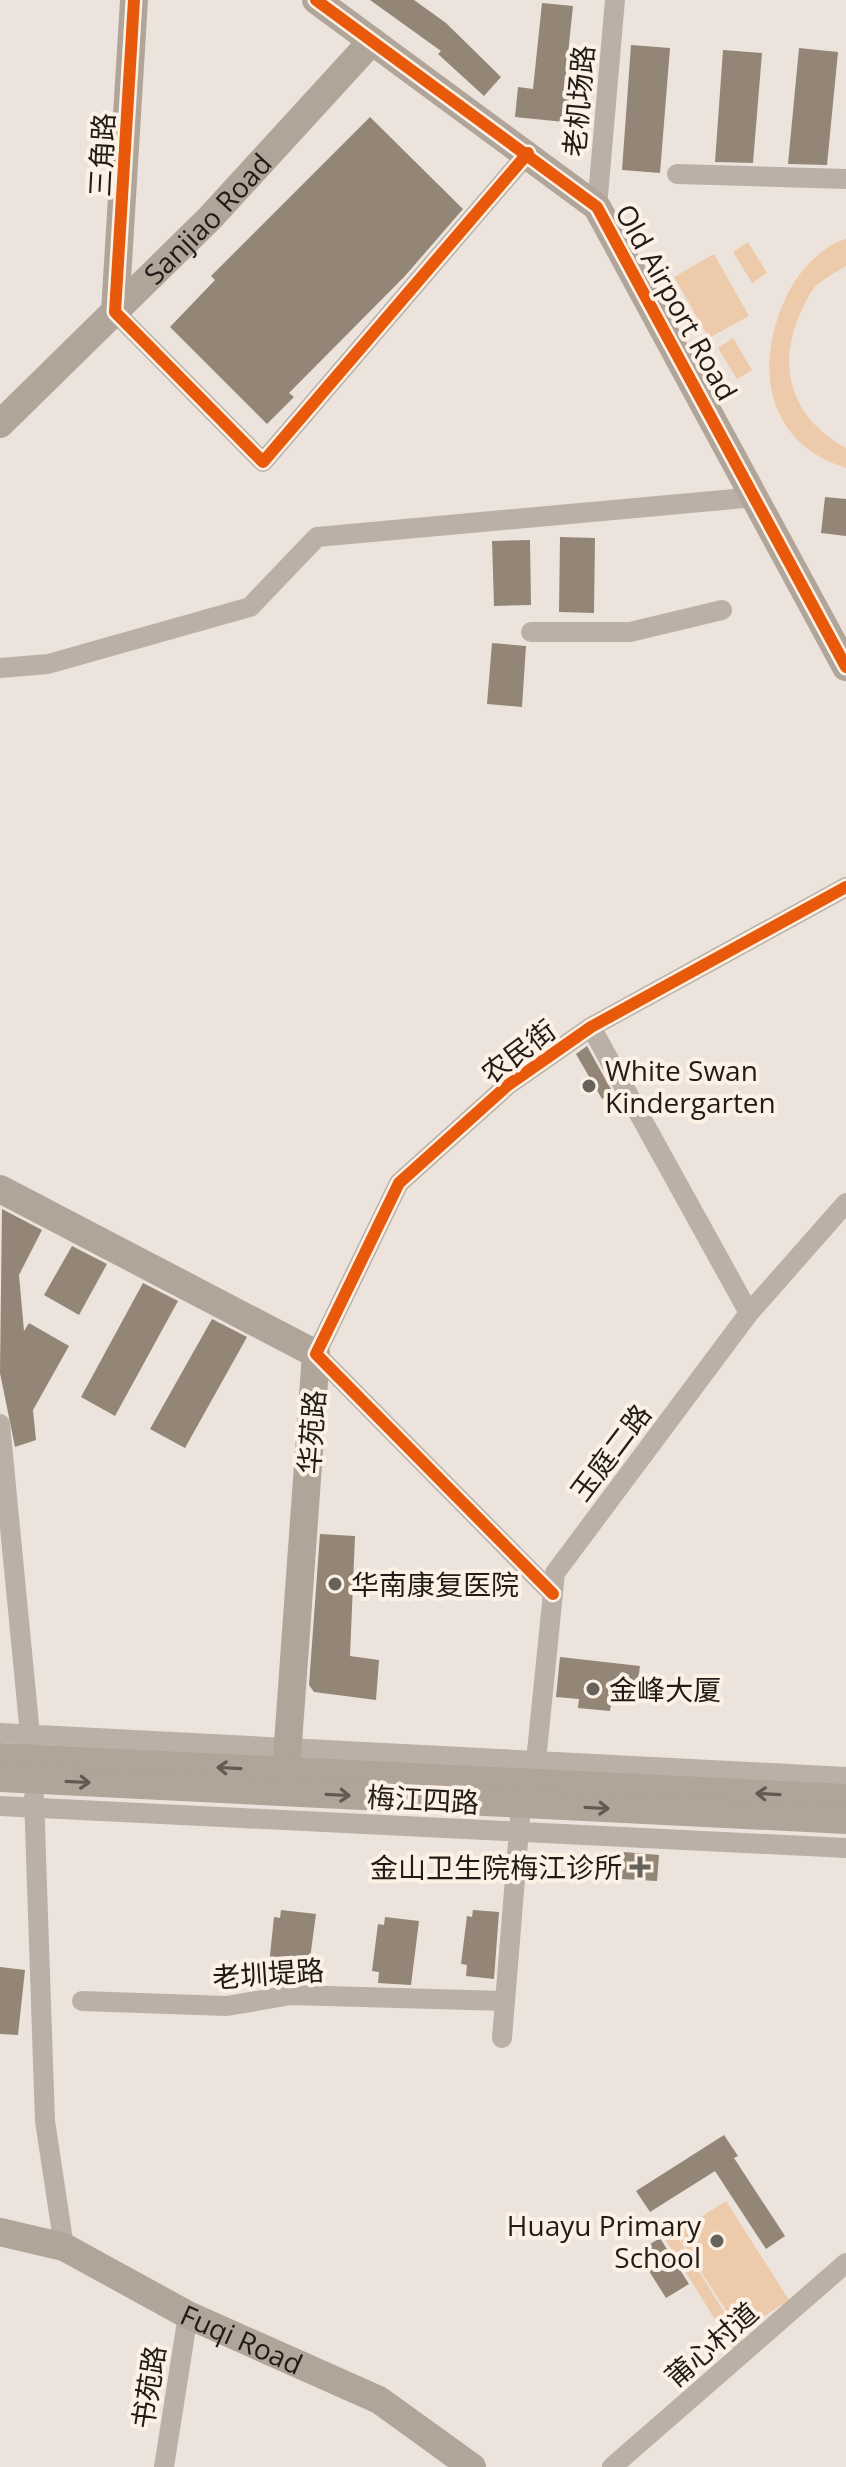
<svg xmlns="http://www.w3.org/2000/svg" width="846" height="2467" viewBox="0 0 846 2467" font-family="'Open Sans','Noto Sans SC',sans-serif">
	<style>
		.green { fill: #edcaa9 }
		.building { fill: #938676 }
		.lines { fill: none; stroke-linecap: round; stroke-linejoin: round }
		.street { stroke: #bbb0a6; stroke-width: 20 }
		.secondary { stroke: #b1a59a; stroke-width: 28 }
		.cycleway-casing { stroke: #fdf1e6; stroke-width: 17 }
		.cycleway { stroke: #e8590c; stroke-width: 12 }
		.oneway { stroke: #625a52 }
		.poi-dot { fill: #68625c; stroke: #fdf1e6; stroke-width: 3 }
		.labels { text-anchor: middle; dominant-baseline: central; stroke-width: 8; stroke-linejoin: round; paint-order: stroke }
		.street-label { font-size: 28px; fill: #211c17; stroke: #fdf1e6 }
		.poi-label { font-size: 28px; fill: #211c17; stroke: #fdf1e6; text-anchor: start }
	</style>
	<rect width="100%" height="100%" fill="#ece4dc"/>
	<path class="green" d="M846 239V266C836 272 823 279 815 287 807 296 803 308 798 319 776 373 796 421 846 448V468C765 443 754 366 786 297 797 274 820 246 846 239Z
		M748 242 767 273 752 283 733 252Z
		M714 254 749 316 709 338 674 277Z
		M733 338 752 370 737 379 718 348Z
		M726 2201 789 2300 740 2332 676 2233Z
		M665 2217 746 2347 736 2353 655 2223Z"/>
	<path class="building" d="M370 0H414L446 23 501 77 484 96 438 54 441 51Z
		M542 3 573 6 564 92 577 94 574 123 515 117 518 87 533 89Z
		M631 45 670 48 660 173 622 170Z
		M799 48 838 52 827 165 788 164Z
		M723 50 762 53 753 163 715 162Z
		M370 117 463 209 405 276 289 393 294 397 267 424 170 327 215 280 211 276Z
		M825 497 846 499V536L821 533Z
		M560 537 595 538 594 613 559 612Z
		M530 540 531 605 494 606 492 541Z
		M492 643 526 646 522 707 487 704Z
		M587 1046 613 1093 602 1099 576 1054Z
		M2 1209 42 1230 19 1275 24 1331 29 1323 69 1346 33 1410 36 1440 15 1447 0 1373Z
		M72 1246 107 1264 79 1315 44 1295Z
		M143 1283 178 1301 115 1416 81 1397Z
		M212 1319 247 1337 185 1448 150 1429Z
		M320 1534 355 1536 350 1656 379 1660 376 1700 314 1692 309 1685Z
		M560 1657 640 1666 638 1681 631 1680 629 1700 612 1698 610 1711 578 1708 579 1699 556 1697Z
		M624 1852 659 1855 657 1881 622 1879Z
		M281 1910 316 1914 307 1981 274 1976 275 1966 269 1965 274 1917 280 1918Z
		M473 1910 499 1912 494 1979 466 1976 467 1965 461 1964 467 1916 472 1917Z
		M385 1917 419 1921 411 1985 378 1983 379 1972 372 1971 378 1924 384 1925Z
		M0 1967 25 1970 18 2035 0 2034Z
		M724 2135 738 2156 734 2158 785 2236 766 2249 715 2171 650 2212 636 2191Z
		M660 2238 689 2284 666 2298 637 2252Z"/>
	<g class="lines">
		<path class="street" d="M677 174 846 179
			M597 207 615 0
			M115 312 263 462 528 153
			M531 632H630L722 610
			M0 668 48 664 250 607 317 537 756 497
			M591 1027 749 1313
			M0 1424 31 1745
			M553 1594 316 1354 399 1183 508 1085 591 1027 846 887
			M0 1733 846 1777
			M535 1771 555 1573 749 1313 846 1203
			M34 1797 45 2121 64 2247
			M0 1806 846 1848
			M82 2001 227 2006 291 1995 505 2001
			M502 2038 520 1818
			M164 2467 188 2315
			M612 2467 846 2263"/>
		<g class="secondary">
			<path d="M316 0 597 207 846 667"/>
			<path d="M115 312 134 0"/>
			<path id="s1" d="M0 424 210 218 372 41"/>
			<path d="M0 1189 316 1354 286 1771"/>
			<path d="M0 1757 846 1798"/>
			<path d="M0 1778 846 1820"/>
			<path id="s2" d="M0 2232 64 2247 188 2315 379 2400 472 2467"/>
		</g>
		<g class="cycleway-casing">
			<path id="cycleway" d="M134 0 115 312 263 462 528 153
				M316 0 597 207 846 667
				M553 1594 316 1354 399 1183 508 1085 591 1027 846 887"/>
		</g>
		<use href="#cycleway" class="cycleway"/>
	</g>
	<defs><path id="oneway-shaft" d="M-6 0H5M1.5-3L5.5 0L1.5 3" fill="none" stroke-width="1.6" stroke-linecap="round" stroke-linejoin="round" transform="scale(2)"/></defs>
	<g class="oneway">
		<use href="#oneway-shaft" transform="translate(229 1768) rotate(-177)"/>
		<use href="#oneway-shaft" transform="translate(78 1782) rotate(3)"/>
		<use href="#oneway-shaft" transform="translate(768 1794) rotate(-177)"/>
		<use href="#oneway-shaft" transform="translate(338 1795) rotate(3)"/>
		<use href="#oneway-shaft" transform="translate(597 1808) rotate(3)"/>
	</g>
	<g class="poi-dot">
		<circle cx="589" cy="1086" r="8"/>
		<circle cx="335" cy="1584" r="8"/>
		<circle cx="593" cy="1689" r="8"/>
		<path d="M636 1855h8v8h8v8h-8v8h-8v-8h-8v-8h8z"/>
		<circle cx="717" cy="2241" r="8"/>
	</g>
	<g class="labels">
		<g class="street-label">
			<text transform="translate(578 101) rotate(-85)">老机场路</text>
			<text transform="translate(101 155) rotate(-87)">三角路</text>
			<text stroke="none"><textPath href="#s1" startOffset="292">Sanjiao Road</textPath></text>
			<text transform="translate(677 302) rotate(61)">Old Airport Road</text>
			<text transform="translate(518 1051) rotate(-37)">农民街</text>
			<text transform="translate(311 1432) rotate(-86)">华苑路</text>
			<text transform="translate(610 1452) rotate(-53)">玉庭二路</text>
			<text transform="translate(423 1799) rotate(3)">梅江四路</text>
			<text transform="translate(268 1973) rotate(-4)">老圳堤路</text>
			<text stroke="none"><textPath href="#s2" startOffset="266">Fuqi Road</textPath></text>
			<text transform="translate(711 2344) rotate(-41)">莆心村道</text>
			<text transform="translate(148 2387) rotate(-81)">书苑路</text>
		</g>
		<g class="poi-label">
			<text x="605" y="1070">White Swan<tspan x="605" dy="32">Kindergarten</tspan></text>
			<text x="351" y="1584">华南康复医院</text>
			<text x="609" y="1689">金峰大厦</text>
			<text x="622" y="1867" text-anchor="end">金山卫生院梅江诊所</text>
			<text x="701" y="2225" text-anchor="end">Huayu Primary<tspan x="701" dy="32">School</tspan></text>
		</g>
	</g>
</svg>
